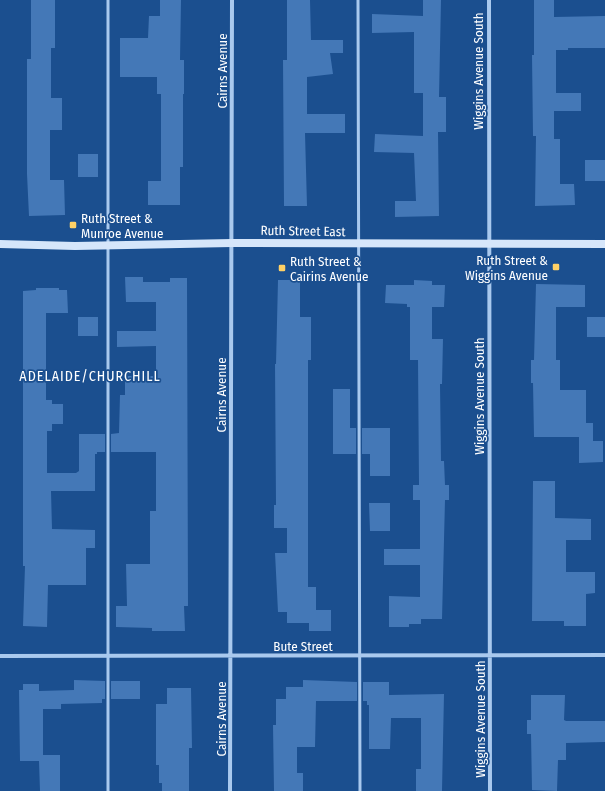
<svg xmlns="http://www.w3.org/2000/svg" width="605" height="791" viewBox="0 0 605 791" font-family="'Fira Sans Condensed',sans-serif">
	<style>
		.building { fill: #4478b7 }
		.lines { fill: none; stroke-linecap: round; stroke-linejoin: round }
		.lane { stroke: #a9c9ee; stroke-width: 3 }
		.street { stroke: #a9c9ee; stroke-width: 4 }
		.secondary { stroke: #d6e6fa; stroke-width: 8 }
		.poi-dot { fill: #ffd166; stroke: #1b4f8f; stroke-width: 1.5 }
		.labels { text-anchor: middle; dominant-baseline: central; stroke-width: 3.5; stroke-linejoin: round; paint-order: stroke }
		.street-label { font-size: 13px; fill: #fff; stroke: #1b4f8f }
		.poi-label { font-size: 13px; fill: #fff; stroke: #1b4f8f; text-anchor: start }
		.neighbourhood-label { font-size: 14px; letter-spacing: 1px; fill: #fff; stroke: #1b4f8f }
	</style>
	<rect width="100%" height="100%" fill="#1b4f8f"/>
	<path class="building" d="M31 0H55V48H51V98H62V130H50V180H64L65 215 29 216 27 174V59H31Z
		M160 0H181L180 60H184V94H183V167H180V205H148V181H161V94H157V77H120V38H148L149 16H160Z
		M287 0H310L311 40H343V53H330L333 74 307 77V114H345V133H305L307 206H284L283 60H287Z
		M423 0H441L439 97H446V132H438L439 216 395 217V201H416L414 153 374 152 375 134 423 136V93H414V32L372 33V14L423 16Z
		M534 0H554V17L605 16V48H568V50H556V93H581V111H554V139H560V184H574L575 205 535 206 536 136H533L532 55H534Z
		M78 154H98V177H78Z
		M585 160H605V181H585Z
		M125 277H143V282H170V278H187L188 606H184L185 631H152V628L116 627V606H127L126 564H150V511H156V452H111V434L119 433 120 395H125V376H156V346L117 347V331H156V302H126Z
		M278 280H300V317H311V360H308V587H316V610H331V631H309V623H287V612H278L275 553H287V528H274V505H276L275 364H276Z
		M414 280 432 281V285H445L444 307H432V339H443L442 384H440L441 461H444L445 485H449V500H445L442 619H421V624H409V627H389V596L420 597V565H384V549H420V500H413V485H419L418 360H410V307H407V304L385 303 386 285H414Z
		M536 284 585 285V307H556V360H560V390H586V423H593V441H603V462L579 463V437H534L533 383H531V360H534Z
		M36 288H59V290H67L68 313H46V400H52V404H63V424H52V431H47V473H76L79 471V434H105V452H97V454H95V491H51L52 529 95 530V548H86V585H48L47 627 23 626 25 566H23V291L36 290Z
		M78 317H98V336H78Z
		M587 317H605V337H587Z
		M333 389H350V428H356V454H333Z
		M362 428H390V476H370V454H362Z
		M533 481H555V518L591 519V540H566V572H595V593L586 594V626H564V621H532Z
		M369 503H390V531H370Z
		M74 680 105 681V699H102V703L61 704V709H43V755H60V791H40L39 761H20L19 690H23V684H39V691L74 690Z
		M303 680 357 682V701H316L315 747H297V773H303V791H274L273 725H276V699H286V687H303Z
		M111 681H140V699H111Z
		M363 682H389V695L444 694 442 791H416V769H421V718H391L390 749H369V705H367V701H363Z
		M167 688H191L192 748H189V791H162V783H159V765H156V704H167Z
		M531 695H565L564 720 566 721H605V742L566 743V760H558L557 791 532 790 531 734H527V720H531Z"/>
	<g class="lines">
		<path class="lane" d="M358 0 360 791
			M108 791V0"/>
		<path class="street" d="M489 0 490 791
			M0 656 605 655
			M230 791 232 0"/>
		<path class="secondary" d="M0 244 75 246 232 243 605 244"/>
	</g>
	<g class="poi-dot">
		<rect x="69" y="221" width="8" height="8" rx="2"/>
		<rect x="552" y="263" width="8" height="8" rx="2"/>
		<rect x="278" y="264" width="8" height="8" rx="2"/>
	</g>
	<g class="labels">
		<g class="street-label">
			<text transform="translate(222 71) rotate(-90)">Cairns Avenue</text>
			<text transform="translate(478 71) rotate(-90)">Wiggins Avenue South</text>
			<text transform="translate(303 231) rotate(1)">Ruth Street East</text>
			<text transform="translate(221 395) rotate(-90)">Cairns Avenue</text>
			<text transform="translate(479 396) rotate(-90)">Wiggins Avenue South</text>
			<text x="303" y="646">Bute Street</text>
			<text transform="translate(221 719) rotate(-90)">Cairns Avenue</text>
			<text transform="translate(480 719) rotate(-90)">Wiggins Avenue South</text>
		</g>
		<g class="poi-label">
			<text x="81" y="218">Ruth Street &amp;<tspan x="81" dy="15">Munroe Avenue</tspan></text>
			<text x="548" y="260" text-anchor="end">Ruth Street &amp;<tspan x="548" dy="15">Wiggins Avenue</tspan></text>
			<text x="290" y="261">Ruth Street &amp;<tspan x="290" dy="15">Cairins Avenue</tspan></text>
		</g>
		<g class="neighbourhood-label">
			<text x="90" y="376">ADELAIDE/CHURCHILL</text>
		</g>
	</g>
</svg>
